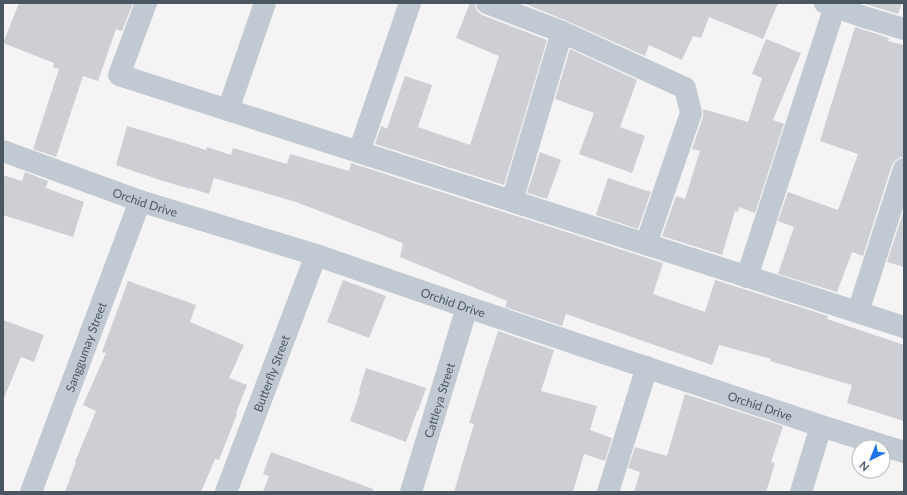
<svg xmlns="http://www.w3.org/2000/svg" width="907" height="495" viewBox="0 0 907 495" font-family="Lato,sans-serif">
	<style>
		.building { fill: #cdcfd5 }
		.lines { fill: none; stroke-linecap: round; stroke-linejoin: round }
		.minor { stroke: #c1cad2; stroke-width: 22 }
		.labels { text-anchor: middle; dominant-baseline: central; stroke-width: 3; stroke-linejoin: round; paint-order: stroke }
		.street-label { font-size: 12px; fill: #4a5661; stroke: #fff }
	</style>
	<rect width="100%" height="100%" fill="#f5f3f3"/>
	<path class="building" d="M19 3H133L122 31 116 29 98 81 83 76 56 157 33 149 59 69 53 67 54 63 3 43Z
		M470 3H475V5L477 11 482 15 547 40 504 185 375 144 381 126 387 129 405 76 432 85 418 127 470 145 499 56 456 38Z
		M523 3H778L763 39 709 17 701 38 693 36 682 60 649 45 645 56 567 21Z
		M862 3H902L898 14Z
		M855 27 889 38 888 41 904 45V157H901L896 160 892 165 863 256 852 252 837 292 778 274 794 227 778 221 788 192 838 210 858 154 820 141Z
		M766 39 801 53 773 120 784 124 755 213 739 207 738 212 735 211 722 255 662 236 676 196 685 199 700 151 692 149 703 117V109L748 122 762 78 752 74Z
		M570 49 637 80 620 127 645 136 632 173 579 154 594 113 555 99Z
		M127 126 181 142 206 150 207 147 231 155 233 148 287 164 290 154 349 171 351 163 663 263 653 294 705 312 715 280 828 316 827 319 904 345V421L847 403 852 385 770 361 771 359 719 345 712 365 566 314 562 326 505 307 507 301 400 257 403 243 296 202 214 178 209 194 190 188V189L157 179 116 165Z
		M540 152 561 160 547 199 527 193Z
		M25 172 48 181 46 188 84 202 73 237 3 215V175L22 181Z
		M608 178 651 192 638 229 596 215Z
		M904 210V267L887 262Z
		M343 280 386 296 369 338 327 322Z
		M128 281 196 305 190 322 244 345 229 378 247 385 236 413 237 414 219 460 215 459 201 492H65L76 462H75L96 411 83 405 106 353 102 352Z
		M3 320 44 335 34 362 21 357 4 398Z
		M498 331 554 350 541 391 597 406 590 430 612 438 605 461 584 454 573 492H454L474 424 469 423Z
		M366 368 426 388 418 411H417L406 442 350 421 360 392 359 391Z
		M685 394 783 426 771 462 775 463 766 492H634L640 472 628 468 635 447 667 456Z
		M271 452 373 489V492H263L269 476 263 474Z"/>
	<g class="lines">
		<g class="minor">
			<path d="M146 3 119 75 904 327"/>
			<path d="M487 3 562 32 685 88 691 113 646 244"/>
			<path d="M825 3 861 16 904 29"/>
			<path d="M228 110 265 3"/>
			<path id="s1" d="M3 151 140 201 316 255 467 307 821 426 904 452"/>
			<path d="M359 152 410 3"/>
			<path d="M512 201 562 32"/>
			<path d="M747 277 836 3"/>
			<path d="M858 312 904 169"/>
			<path id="s2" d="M31 492 140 201"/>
			<path id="s3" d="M226 492 316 255"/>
			<path id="s4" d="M411 492 467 307"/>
			<path d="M608 492 647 367"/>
			<path d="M801 492 821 426"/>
		</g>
	</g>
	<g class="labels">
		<g class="street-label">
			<text stroke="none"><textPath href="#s1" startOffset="151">Orchid Drive</textPath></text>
			<text stroke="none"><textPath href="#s1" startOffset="475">Orchid Drive</textPath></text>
			<text stroke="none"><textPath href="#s2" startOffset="155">Sanggumay Street</textPath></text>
			<text stroke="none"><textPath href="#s3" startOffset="127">Butterfly Street</textPath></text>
			<text stroke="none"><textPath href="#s4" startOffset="96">Cattleya Street</textPath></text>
			<text stroke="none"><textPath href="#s1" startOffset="799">Orchid Drive</textPath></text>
		</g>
	</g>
	<rect width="907" height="495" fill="none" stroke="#4a5661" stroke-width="8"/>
	<g transform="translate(871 459) rotate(223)"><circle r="19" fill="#ffffff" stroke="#b7bbc0"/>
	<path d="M0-3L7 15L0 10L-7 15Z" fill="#1a73e8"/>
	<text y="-6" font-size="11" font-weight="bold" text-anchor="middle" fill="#4a5661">N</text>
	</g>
</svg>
